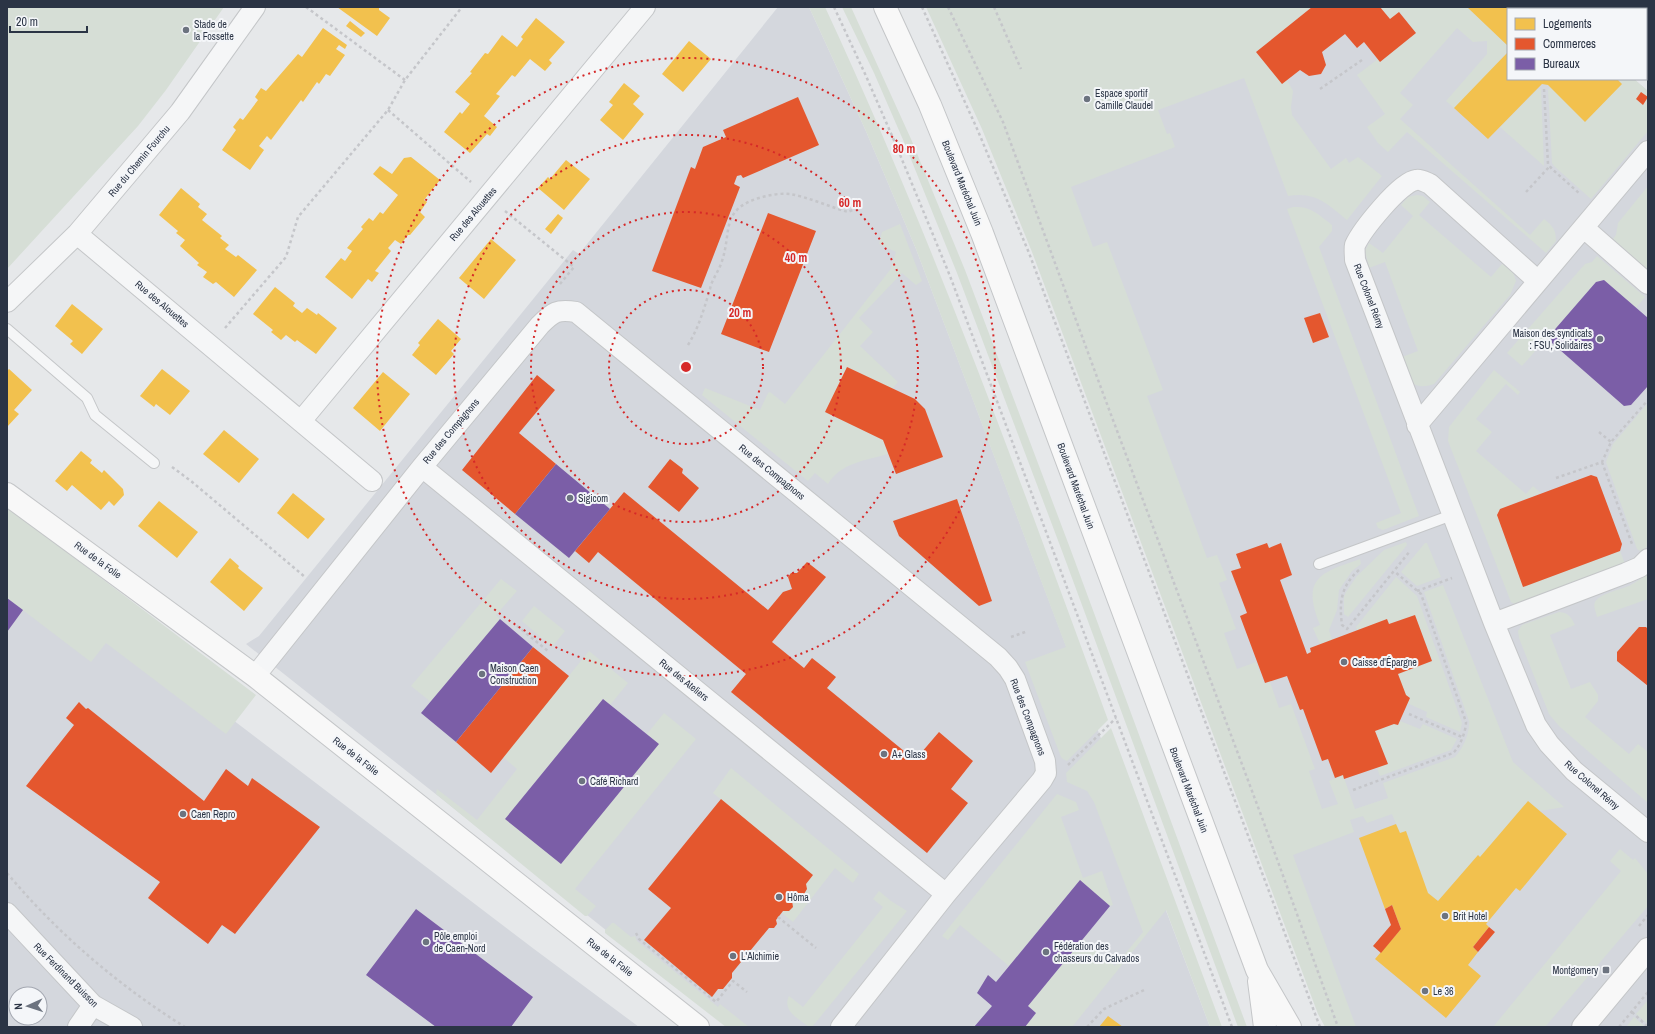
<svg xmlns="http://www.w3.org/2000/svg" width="1655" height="1034" viewBox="0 0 1655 1034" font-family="'Archivo Narrow',sans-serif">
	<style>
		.built { fill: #d4d7dd; fill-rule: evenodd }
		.green { fill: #d6ded6 }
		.homes { fill: #f2c14e }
		.shops { fill: #e4572e }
		.offices { fill: #7b5ea7 }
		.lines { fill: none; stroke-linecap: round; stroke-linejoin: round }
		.lane-casing { stroke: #c4c6c8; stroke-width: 12 }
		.street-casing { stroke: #c4c6c8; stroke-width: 22 }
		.secondary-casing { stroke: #c4c6c8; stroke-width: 24 }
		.path { stroke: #c5c6ca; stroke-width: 2.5; stroke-dasharray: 3 3; stroke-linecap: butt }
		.lane { stroke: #f5f6f7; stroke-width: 10 }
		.street { stroke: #f5f6f7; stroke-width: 20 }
		.secondary { stroke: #f8f8f8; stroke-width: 22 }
		.ring { fill: none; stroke: #d62828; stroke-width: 2; stroke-dasharray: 2 4 }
		.poi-dot { fill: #6c737f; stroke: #f4f6f9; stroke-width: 1.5 }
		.labels { text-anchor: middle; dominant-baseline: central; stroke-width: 4; stroke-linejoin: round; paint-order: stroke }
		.poi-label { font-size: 10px; fill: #2b3445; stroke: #f4f6f9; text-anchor: start }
		.street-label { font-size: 10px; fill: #2b3445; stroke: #f4f6f9 }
		.centre { fill: #d62828; stroke: #f4f6f9; stroke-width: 2 }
		.ring-label { font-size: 12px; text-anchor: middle; font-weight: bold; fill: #d62828; stroke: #f4f6f9; stroke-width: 4; stroke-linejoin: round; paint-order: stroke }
	</style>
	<rect width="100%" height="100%" fill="#e6e8ea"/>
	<path class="built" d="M778 7H809L865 129 916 249 1210 1027H732L607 931 447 803 246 644 259 636 573 250 579 254Z
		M1284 7H1554L1556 9H1508V79H1634L1648 91V1027H1349L1042 203Z
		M7 548 534 949 639 1027H7ZM16 994H40V1018H16Z"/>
	<path class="green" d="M7 7H224L166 90 138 126 7 269Z
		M809 7H825C933 239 1020 480 1108 720L1067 761 1063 759 1061 757 1025 662 1066 647 916 249 865 129Z
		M842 7H851L911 139 965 270 1070 548 1247 1027H1238L1062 551 957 273 904 142 874 73Z
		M926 7H1312L1256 52 1282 84 1287 80 1293 91 1291 107 1292 115 1331 169 1346 158 1349 163 1358 157 1382 176 1347 220C1328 204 1315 191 1288 196L1244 78 1158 110 1167 134 1170 133 1175 147 1071 187 1093 247 1107 242 1163 390 1147 396 1207 558 1217 555 1227 580 1219 583 1236 629 1224 633 1237 669 1256 662 1264 683 1270 682 1279 708 1291 704 1315 769 1309 771 1322 809 1338 804 1329 781 1343 775 1355 809 1388 798 1383 783 1455 757C1463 749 1470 733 1469 721L1424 592 1443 585 1513 762 1564 807 1540 811 1528 801 1480 857 1478 855 1438 901 1428 893 1406 831 1400 833 1392 814 1367 823 1363 816 1350 820 1354 832 1293 855 1356 1027H1325L1318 1014 1032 252 982 129Z
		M1380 7H1467L1508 46V52L1454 108 1446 101 1487 54V41L1473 42 1457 28 1400 93 1413 105 1400 119 1530 235 1544 219C1553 226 1556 230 1556 241L1546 253 1407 132 1388 152 1378 143 1367 127 1385 114 1357 75 1378 59 1380 62 1416 33 1400 12 1390 19Z
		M1617 79H1634L1648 91V131L1591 199 1554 166 1552 163 1548 89 1551 88 1585 122 1622 84Z
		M1538 89H1541L1544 166 1500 127Z
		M1648 186V270L1613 239 1616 235 1618 223Z
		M1417 195 1423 196 1430 202 1419 215 1491 277 1502 264 1513 272 1516 281 1510 295 1434 384C1409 392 1408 377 1402 357L1418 351 1385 262 1369 268 1365 251 1369 243 1383 253 1413 216 1401 205 1408 197Z
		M1293 207C1311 206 1318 214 1332 225V231L1319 247 1419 516 1383 530 1378 528 1376 523 1401 513 1287 209Z
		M900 224 922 281 916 285 902 273 859 318 873 332 860 346 898 382 892 389 847 367 825 412 883 440 888 454C867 460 840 463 828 484L815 473 808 481 702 395 705 388 760 410 768 393 770 392 785 404 890 270 896 252 879 244 882 232Z
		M1597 256 1645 297 1636 308 1604 280 1596 282 1546 340H1545L1522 366 1507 353 1585 264 1592 262Z
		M1494 370 1520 392 1518 395 1506 384 1476 419 1492 432 1476 451 1526 494 1533 486 1541 493 1500 509 1497 515 1523 586 1620 551 1625 564 1515 604 1511 602 1448 441 1449 427Z
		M1648 403V545L1642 552 1637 549 1606 462 1613 444Z
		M7 507 256 695 226 734 106 643 91 662 7 598Z
		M1406 542 1407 545 1348 617 1344 614V597L1346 592 1357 576 1384 550Z
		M1425 543H1427L1441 577 1417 586 1401 572Z
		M1360 559 1361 564 1352 571 1339 590 1337 610 1329 630 1332 640 1320 644 1313 628 1320 625C1301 578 1320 573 1360 559Z
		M1648 573V599L1597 617C1596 612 1593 607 1595 602 1599 594 1621 589 1629 586 1636 582 1642 578 1648 573Z
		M1396 577 1417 596 1462 723 1460 732 1426 717 1427 712 1407 703 1398 674 1432 661 1415 615 1389 624 1357 630 1356 627Z
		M501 579 517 591 496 615 500 619 431 702 411 686Z
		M534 606 565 631 552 647 522 621Z
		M1559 612C1569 613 1571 617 1575 625L1550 635 1571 689 1590 682 1598 695V701L1585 717 1629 754 1638 744 1648 752V803L1559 726 1549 714 1519 638 1518 631 1522 625Z
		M589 651 628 683 610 705 603 699 505 819 658 744 647 734 664 713 696 739 575 889 596 906 587 916H585L436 794 437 789 477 820 517 769 503 757Z
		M1400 721 1420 729 1423 724 1457 739 1451 750 1380 776 1377 768 1388 763 1375 731 1394 724 1398 725Z
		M1111 728 1222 1027H1210L1166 910 1072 1027H1025L1036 1013 1028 1006 1083 939 1115 966 1143 932 1094 802 1087 791 1067 782 1066 773Z
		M731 768 859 874 853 883 835 868 793 922 782 913 783 911H789L793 907 792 901 799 893 804 894 807 889 806 884 813 875 713 793Z
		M1057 794 1076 802 1079 810 1061 817 1083 878 1102 871 1113 905 1110 906 1080 880 1009 966 960 925 948 940 942 936Z
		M1620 849 1633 860 1635 858 1648 874V906L1545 1027H1493L1621 871 1610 861Z
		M879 891 891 901 907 911 812 1027H809C798 1018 782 1011 789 996L803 1007 883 907 873 899Z
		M612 923H614L631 937 635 936 637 941 718 1007 720 1004 749 1027H726L605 933V930Z
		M1648 1000V1024L1636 1014Z
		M1634 1017 1645 1027H1626Z"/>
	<path class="homes" d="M337 7H379V10L390 18 377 36Z
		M1467 7H1539L1542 9H1508V46Z
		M536 18 565 42 549 60 552 63 545 71 530 59 515 77 512 75 496 94 500 96 484 116 497 127 490 136 487 134 470 153 444 132 460 112 462 114 470 104 455 92 472 73 470 72 485 53 488 54 502 35 517 47 523 39 521 37Z
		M350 21 365 33 361 37 346 26Z
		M323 28 347 45 345 49 339 45 336 49 345 55 330 76 326 74 319 84 317 82 303 102 301 100 271 140 267 136 259 146 264 150 250 170 222 150 236 130 233 127 240 118 243 120 258 100 255 97 261 88 266 91 298 54 302 57Z
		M689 41 711 59 683 92 662 74Z
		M1508 52V79H1617L1622 84 1585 122 1548 85 1542 84 1488 139 1454 108Z
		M624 83 640 96 633 104 644 114 623 140 600 120 613 105 609 102Z
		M411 157 440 180 424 200 427 202 420 212 425 217 410 235H408L401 244 395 240 388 248 391 251 375 271 379 273 372 282 368 279 352 299 325 277 341 258 345 261 352 251 347 248 363 229 361 227 369 218 373 221 380 212 383 214 398 195 373 174 380 166 392 174 404 158Z
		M566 160 590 179 564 210 538 188 548 177 550 179Z
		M181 188 200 204 198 207 207 214 202 220 222 236 220 238 229 245 225 249 236 257 238 255 257 270 234 297 216 282 213 284 203 277 207 272 197 265 199 263 180 246 185 240 176 233 178 231 159 215Z
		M558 214 563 218 551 234 545 229Z
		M491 239 516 260 484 299 459 278Z
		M275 287 295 303 293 306 302 313 307 308 317 315 318 313 337 328 316 354 297 340 295 342 286 335 281 340 271 332 273 330 253 314Z
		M72 304 103 329 82 354 70 344 73 341 55 326Z
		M438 319 461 339 451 351 454 354 436 375 412 355 420 345 418 343Z
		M9 369 32 390 14 410 19 414 7 427V371Z
		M162 369 190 391 170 415 156 404 154 407 140 396Z
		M383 372 410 394 380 431 353 408Z
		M224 430 259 459 239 483 203 454Z
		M81 451 92 460 90 463 102 473 104 470 123 489 124 495 114 506 109 501 101 510 72 485 67 491 55 481Z
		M293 493 325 519 308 539 277 513Z
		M159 501 198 532 177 558 138 526Z
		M230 558 239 566 238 568 263 588 244 611 210 582Z
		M1528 801 1567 834 1520 891 1516 888 1486 924 1489 927 1473 947 1478 952 1468 965 1481 976 1446 1018 1375 959 1401 929 1392 905 1385 909 1359 838 1396 824 1400 833 1406 831 1428 893 1438 901 1478 855 1480 857Z
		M1108 1016 1123 1027H1099Z"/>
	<path class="shops" d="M1312 7H1380L1390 19 1399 12 1416 33 1380 62 1364 42 1357 48 1345 34 1322 52 1326 65 1321 74 1309 76 1300 70 1282 84 1256 52Z
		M1641 92 1648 97 1643 105 1636 99Z
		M798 97 819 145 743 178 741 175 737 176 734 184 740 187 701 288 652 271 691 167 695 169 703 147 726 137 723 130Z
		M768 213 816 231 769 352 721 334Z
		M1320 313 1329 337 1313 343 1304 318Z
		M847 367 915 399 925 409 943 457 896 474 883 440 825 412Z
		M537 375 555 390 519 433 556 464 515 514 462 470Z
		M670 459 683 469 682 473 699 488 679 512 648 487Z
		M1591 475 1597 477 1622 544 1620 551 1523 587 1497 515 1500 509Z
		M624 492 768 610 783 592 792 589 788 577 791 573H797L807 562 826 577 772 642 804 668 812 658 836 677 827 688 915 760 939 732 973 761 951 789 968 803 927 853 731 692 746 674 598 552 589 563 575 551Z
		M957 499 992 601 979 606 899 536 893 521Z
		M1267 543 1269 548 1281 543 1292 575 1280 580 1307 654 1311 652 1310 648 1387 619 1389 624 1415 615 1432 661 1398 674 1406 695 1410 698 1398 725 1394 724 1375 731 1388 764 1344 779 1343 775 1335 778 1328 759 1322 761 1303 709 1300 710 1287 676 1265 683 1240 616 1247 613 1231 571 1241 568 1236 554Z
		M1639 627H1646L1648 629V686L1617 661V652Z
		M533 647 569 676 491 773 456 742Z
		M79 702 86 709 88 708 204 801 226 769 248 786 252 778 320 827 235 934 222 925 208 944 148 898 160 882 26 786 74 725 66 718Z
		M721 799 813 875 806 884 807 889 804 894 799 893 792 901 793 907 789 911H783L776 920 777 924 774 928H769L732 973V978L723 989H718L712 997 644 940 671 908 648 889Z
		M1392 905 1401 929 1381 953 1373 946 1391 925 1385 909Z
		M1489 927 1495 932 1478 952 1473 947Z"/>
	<path class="offices" d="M1604 280 1648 318V386L1631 405 1624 406 1552 343 1550 335 1596 282Z
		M556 464 610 509 569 558 515 514Z
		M7 598 23 610 7 632Z
		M500 619 533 647 456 742 421 713Z
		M603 699 659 744 561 864 505 819Z
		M1080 880 1110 906 1028 1006 1036 1013 1025 1027H974L992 1006 977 993 988 975 996 982Z
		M416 909 533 997 511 1027H436L366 975Z"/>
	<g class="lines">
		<g class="lane-casing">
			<path id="lane" d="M7 329 87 398 95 415 154 463
				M1319 564 1452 515"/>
		</g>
		<g class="street-casing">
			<path id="street" d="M1584 228 1648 284
				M77 234 372 481
				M1538 281 1430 184C1425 182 1421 179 1416 180 1400 182 1362 230 1355 245 1354 249 1355 255 1355 260L1494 623 1536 725 1549 744 1574 771 1648 832
				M7 302 77 234 180 112 255 7
				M301 421 645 7
				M1417 425 1648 151
				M422 467 946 894
				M1494 623 1626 573 1640 567 1648 559
				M255 676 422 467 540 325C553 312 557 309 576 312L998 657 1008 668 1015 679 1045 761 1046 773 1042 780 946 894 841 1027
				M7 913 93 1005 132 1027
				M78 1027 93 1005"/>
		</g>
		<g class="secondary-casing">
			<path id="secondary" d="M885 7 930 105 982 233 1257 970 1290 1027
				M1594 7 1596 9
				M1646 54 1648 56
				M7 494 255 676 698 1027
				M1259 981 1265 1027
				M1583 1027 1648 949"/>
		</g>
		<path class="path" d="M306 7 405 80
			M834 7 866 76 896 145 950 276 1232 1027
			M922 7 978 131 1029 253 1320 1027
			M948 7 1003 122 1104 396 1261 815 1338 1027
			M994 7 1021 69
			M1320 89 1362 60
			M1544 89 1548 164 1552 169 1580 194
			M388 110 471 182
			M1526 192 1550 166
			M505 211 574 267 560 284
			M225 328 286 257 298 217 388 110 405 80 462 7
			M688 345C699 327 704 309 710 289 712 279 719 271 722 261 732 231 720 210 759 198 769 195 780 193 790 194 808 197 830 207 848 212L861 206
			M1599 432 1611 442
			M1602 462 1632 544
			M172 467 191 481 305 577
			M1556 478 1602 462 1611 442 1648 400
			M1359 570C1341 586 1339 602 1342 625L1347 629 1410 551
			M1417 591 1452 578
			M517 626 548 651
			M1011 637 1028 631
			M1409 714 1462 737
			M1068 765 1116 718
			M1353 790 1453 753C1460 747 1466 731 1466 722L1421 594 1394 571
			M7 873C57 933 119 986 185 1027
			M778 917 816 948
			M1639 926 1648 915
			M636 933 639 939 716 1002 733 981 747 992
			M1632 1012 1648 1027
			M1087 1027 1104 1009 1144 990
			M1619 1027 1648 992"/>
		<use href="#lane" class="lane"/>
		<use href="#street" class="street"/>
		<use href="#secondary" class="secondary"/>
	</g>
	<g class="ring">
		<circle cx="686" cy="367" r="77"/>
		<circle cx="686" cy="367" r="155"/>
		<circle cx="686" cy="367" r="232"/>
		<circle cx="686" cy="367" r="309"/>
	</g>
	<g class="poi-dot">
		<circle cx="186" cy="30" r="4"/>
		<circle cx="1087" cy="99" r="4"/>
		<circle cx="1600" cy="339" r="4"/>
		<circle cx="570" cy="498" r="4"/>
		<circle cx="1344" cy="662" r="4"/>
		<circle cx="482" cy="674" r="4"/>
		<circle cx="884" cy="754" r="4"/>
		<circle cx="582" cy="781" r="4"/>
		<circle cx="183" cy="814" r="4"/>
		<circle cx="779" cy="897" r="4"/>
		<circle cx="1445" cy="916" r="4"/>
		<circle cx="426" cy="942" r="4"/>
		<circle cx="1046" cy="952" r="4"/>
		<circle cx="733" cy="956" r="4"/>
		<rect x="1602" y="966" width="8" height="8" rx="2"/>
		<circle cx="1425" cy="991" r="4"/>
	</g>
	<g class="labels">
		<g class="poi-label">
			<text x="194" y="24">Stade de<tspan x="194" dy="12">la Fossette</tspan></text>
			<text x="1095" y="93">Espace sportif<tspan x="1095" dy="12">Camille Claudel</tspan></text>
			<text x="1592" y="333" text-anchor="end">Maison des syndicats<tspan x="1592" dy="12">: FSU, Solidaires</tspan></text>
			<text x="578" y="498">Sigicom</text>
			<text x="1352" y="662">Caisse d'Épargne</text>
			<text x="490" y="668">Maison Caen<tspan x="490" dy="12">Construction</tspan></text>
			<text x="892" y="754">A+ Glass</text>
			<text x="590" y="781">Café Richard</text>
			<text x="191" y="814">Caen Repro</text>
			<text x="787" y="897">Hôma</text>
			<text x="1453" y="916">Brit Hotel</text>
			<text x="434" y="936">Pôle emploi<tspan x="434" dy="12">de Caen-Nord</tspan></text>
			<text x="1054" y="946">Fédération des<tspan x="1054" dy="12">chasseurs du Calvados</tspan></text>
			<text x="741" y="956">L'Alchimie</text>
			<text x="1598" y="970" text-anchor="end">Montgomery</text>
			<text x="1433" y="991">Le 36</text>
		</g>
		<g class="street-label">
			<text transform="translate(139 161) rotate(-50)">Rue du Chemin Fourchu</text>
			<text transform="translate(962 183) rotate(68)">Boulevard Maréchal Juin</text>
			<text transform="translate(473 214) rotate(-50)">Rue des Alouettes</text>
			<text transform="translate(1369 296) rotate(69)">Rue Colonel Rémy</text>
			<text transform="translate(162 304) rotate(40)">Rue des Alouettes</text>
			<text transform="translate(451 431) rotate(-50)">Rue des Compagnons</text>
			<text transform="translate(772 472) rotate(39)">Rue des Compagnons</text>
			<text transform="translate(1076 486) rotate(70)">Boulevard Maréchal Juin</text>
			<text transform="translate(98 560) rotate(36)">Rue de la Folie</text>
			<text transform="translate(684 680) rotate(39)">Rue des Ateliers</text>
			<text transform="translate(1028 717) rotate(69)">Rue des Compagnons</text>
			<text transform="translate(356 756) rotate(38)">Rue de la Folie</text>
			<text transform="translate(1592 785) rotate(41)">Rue Colonel Rémy</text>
			<text transform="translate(1189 790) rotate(69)">Boulevard Maréchal Juin</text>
			<text transform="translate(610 957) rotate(38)">Rue de la Folie</text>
			<text transform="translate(66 975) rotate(45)">Rue Ferdinand Buisson</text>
		</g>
	</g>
	<circle cx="686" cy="367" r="6" class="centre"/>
	<g class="ring-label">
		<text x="904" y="153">80 m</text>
		<text x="850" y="207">60 m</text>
		<text x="796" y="262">40 m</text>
		<text x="740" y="317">20 m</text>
	</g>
	<rect width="1655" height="1034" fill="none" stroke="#2b3445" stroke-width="16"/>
	<rect x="1507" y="8" width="140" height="72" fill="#f4f6f9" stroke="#a4a8b1"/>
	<rect x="1515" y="18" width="20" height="12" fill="#f2c14e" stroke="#a4a8b1"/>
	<text x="1543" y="28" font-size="12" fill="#2b3445">Logements</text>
	<rect x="1515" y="38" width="20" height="12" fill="#e4572e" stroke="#a4a8b1"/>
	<text x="1543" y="48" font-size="12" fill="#2b3445">Commerces</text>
	<rect x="1515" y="58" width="20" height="12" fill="#7b5ea7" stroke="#a4a8b1"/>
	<text x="1543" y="68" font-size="12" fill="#2b3445">Bureaux</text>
	<g transform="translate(28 1006) rotate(267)"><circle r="19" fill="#f4f6f9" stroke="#a4a8b1"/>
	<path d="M0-3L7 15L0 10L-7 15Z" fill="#6c737f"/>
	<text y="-6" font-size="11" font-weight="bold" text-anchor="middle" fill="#2b3445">N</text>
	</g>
	<path d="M10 26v6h77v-6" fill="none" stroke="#2b3445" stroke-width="2"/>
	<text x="16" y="26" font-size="12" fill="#2b3445" stroke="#f4f6f9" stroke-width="3" paint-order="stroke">20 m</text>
</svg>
